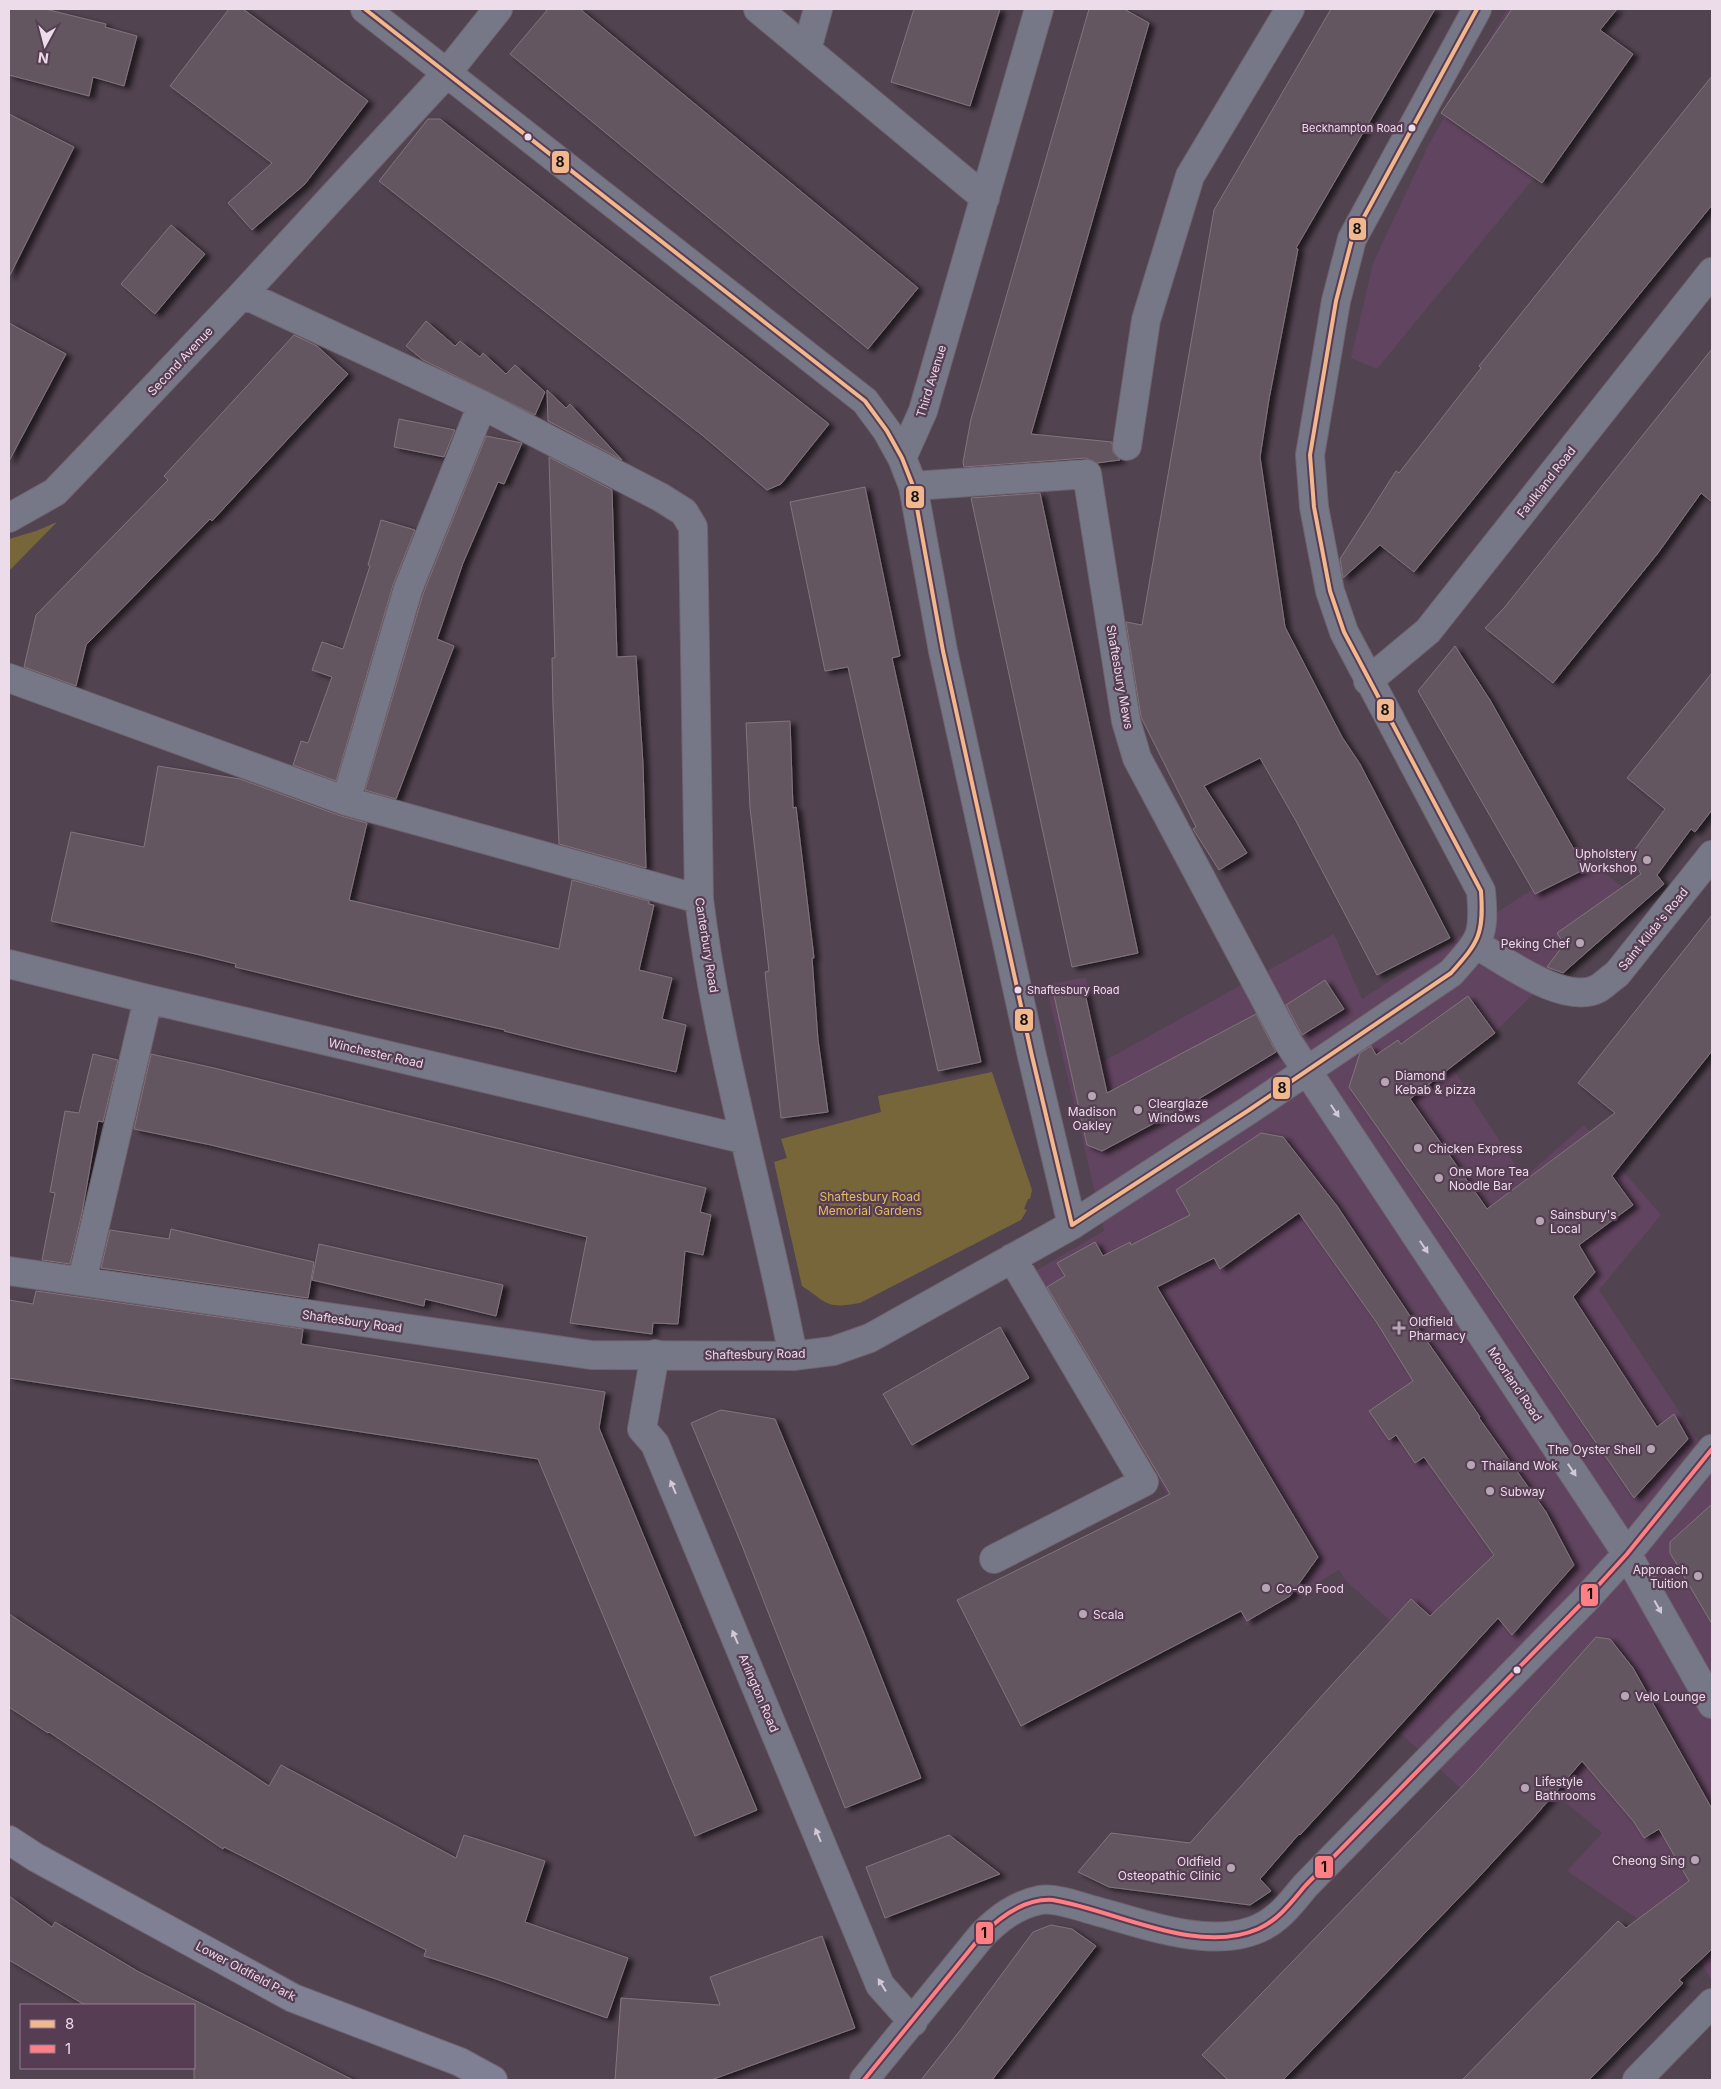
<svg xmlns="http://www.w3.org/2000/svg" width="1721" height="2089" viewBox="0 0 1721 2089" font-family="Inter,sans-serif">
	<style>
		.built { fill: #61445f }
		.green { fill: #78663b }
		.building { fill: #645760; stroke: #82747d; filter: url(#shadow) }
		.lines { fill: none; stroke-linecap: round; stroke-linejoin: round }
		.minor-casing { stroke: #6f626e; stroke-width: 30 }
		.major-casing { stroke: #6f626e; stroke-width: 30 }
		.minor { stroke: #767887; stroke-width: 28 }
		.major { stroke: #7f8093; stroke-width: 28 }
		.bus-1-casing { stroke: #573d54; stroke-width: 8 }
		.bus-2-casing { stroke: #573d54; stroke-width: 8 }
		.bus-1 { stroke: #f1b78d; stroke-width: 4 }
		.bus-2 { stroke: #ff8084; stroke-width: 4 }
		.oneway { fill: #d4c8d6 }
		.bus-dot { fill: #ecdcea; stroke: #573d54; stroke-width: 2 }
		.poi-dot { fill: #b6a6b4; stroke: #573d54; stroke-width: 2 }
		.labels { text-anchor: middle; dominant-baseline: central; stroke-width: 4.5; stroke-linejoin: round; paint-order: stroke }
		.bus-label { font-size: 11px; fill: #ecdcea; stroke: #573d54; text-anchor: end }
		.street-label { font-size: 12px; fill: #ecdcea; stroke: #573d54 }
		.poi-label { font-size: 12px; fill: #ecdcea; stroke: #573d54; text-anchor: start }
		.park-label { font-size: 12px; fill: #e3bf5b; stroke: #573d54 }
		.line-badge { stroke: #573d54; stroke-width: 2 }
		.pale-badge-label { font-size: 14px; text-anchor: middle; font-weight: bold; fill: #111 }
	</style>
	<defs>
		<filter id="shadow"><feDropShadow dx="5.5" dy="3" stdDeviation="2.5" flood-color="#0009"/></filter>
	</defs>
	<rect width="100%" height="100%" fill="#514350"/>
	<path class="built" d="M1507 9H1570L1632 59 1377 369 1351 358 1373 263 1428 146Z
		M1583 857 1634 895 1496 1031 1453 1069 1524 1178 1584 1125 1661 1215 1599 1290 1712 1461V1982L1701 1962 1567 1871 1602 1833 1557 1795 1517 1840 1400 1733 1451 1675 1346 1581 1339 1570 1247 1626 1032 1273 1104 1231 1046 985 1086 977 1102 1062 1334 934 1362 999Z"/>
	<path class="green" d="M57 522 9 571V539L36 531Z
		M992 1072 1032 1190 1030 1199H1028L1024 1209 1027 1210 1021 1220 860 1303C826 1309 829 1304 802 1286L774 1162 787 1158 781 1139 881 1112 878 1096Z"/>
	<path class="building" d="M9 9H45L106 24 105 27 137 36 124 86 93 77 89 96 9 75Z
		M229 9H243L368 101 305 184 252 230 228 203 272 163 170 86Z
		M548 9H580L918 288 868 349 510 54Z
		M914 9H1000L970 106 891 82Z
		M1089 9H1124L1149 23 1031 434 1112 442 1113 452 1120 460 1097 463 1086 458 964 467 963 462 971 419Z
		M1331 9H1435L1296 248 1298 249 1269 399 1260 457 1285 627 1342 737 1360 764 1450 938 1377 975 1296 821 1260 758 1204 786 1247 853 1219 870 1193 829 1196 827 1141 717 1126 622 1142 625 1214 210Z
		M1512 9H1617L1600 30 1633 54 1542 183 1441 113Z
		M1712 76V205L1414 572 1380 545 1343 578 1340 559 1396 471 1399 473 1481 368 1479 366Z
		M9 114 74 147 9 277Z
		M428 119H440L829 424 781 484 767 490 702 435 379 181Z
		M171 225 205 254 155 314 121 284Z
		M426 321 455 346 460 341 480 357 483 353 506 374 515 365 545 392 535 415 423 360 406 346Z
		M9 323 66 354 9 461Z
		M294 335 317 346 348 374 212 521 210 519 86 645 76 686 24 667 36 615 168 480 164 476Z
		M1712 349V502L1701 493 1658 553 1553 683 1485 628 1504 608Z
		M547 390 566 408 570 404 622 460 548 421Z
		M399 419 455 430 444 457 394 447Z
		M486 436 522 443 504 484 498 482 463 563 437 639 454 646 396 799 365 790 423 594Z
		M549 457 612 490 617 657 636 656 643 764 646 868 559 844 553 707 552 658H555Z
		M865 487 900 656 892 658 981 1062 938 1071 848 667 825 671 790 502Z
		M1040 493 1138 953 1072 967 971 498Z
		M381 520 415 530 393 585 336 781 293 765 301 741 308 743 332 677 312 670 322 642 343 649 370 566 368 565Z
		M1455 646 1490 700 1585 869 1535 894 1418 691Z
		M1712 673V810L1695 832 1691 829 1657 875 1664 884 1563 973 1547 967 1564 944 1557 933 1641 874 1630 856 1665 809 1627 778Z
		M790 721 793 808 796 807 814 958H812L818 1040 828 1112 781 1118 765 972 769 971 750 808 746 723Z
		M158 766 240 779 341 816 367 823 349 900 559 949 572 880 649 901V904L654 905 639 970 672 978 662 1019 686 1025 676 1072 576 1049 504 1031 505 1030 359 997 235 967 236 964 200 955 51 921 71 832 144 847Z
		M1712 915V1051L1612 1176 1633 1205 1579 1245 1595 1272 1573 1297 1657 1427 1674 1414 1688 1439 1634 1498 1452 1233 1349 1087 1360 1053 1371 1046 1376 1055 1398 1040 1401 1044 1468 996 1495 1033 1410 1099 1487 1209 1615 1113 1578 1083Z
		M1325 980 1344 1009 1302 1035 1286 1005Z
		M1084 989 1107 1093 1256 1014 1276 1052 1192 1103 1102 1151 1087 1145 1054 995Z
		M93 1054 118 1060 103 1122 98 1121 82 1213 70 1264 42 1260 55 1193 50 1192 65 1111 79 1113Z
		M151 1054 214 1068 497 1138 706 1188 700 1212 711 1215 703 1255 685 1251 678 1324 653 1323 652 1334 570 1323 587 1237 211 1145 134 1129Z
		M1261 1133 1283 1137 1337 1206 1422 1334 1480 1417 1479 1418 1546 1512 1574 1565 1512 1635 1498 1618 1355 1775 1300 1835 1299 1834 1260 1879 1271 1891 1250 1905 1109 1887 1078 1872 1111 1833 1190 1843 1328 1689 1411 1599 1430 1616 1494 1555 1424 1457 1415 1463 1396 1435 1389 1440 1369 1411 1413 1381 1377 1323 1299 1213 1220 1269 1214 1258 1157 1287 1318 1557 1290 1596 1247 1621 1241 1611 1021 1726 957 1600 1170 1494 1047 1287 1065 1276 1057 1263 1095 1242 1103 1256 1130 1242 1131 1245 1190 1215 1176 1190Z
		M171 1229 314 1262 308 1298 101 1268 110 1230 169 1239Z
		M319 1244 503 1285 496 1316 425 1299 424 1306 312 1280Z
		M36 1291 303 1329 301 1344 605 1392 599 1428 757 1810 695 1836 538 1459 9 1378V1300L33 1304Z
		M1000 1327 1029 1378 912 1445 883 1394Z
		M721 1410 775 1419 863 1631 921 1778 845 1808 741 1543 691 1423Z
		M1712 1504V1624L1670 1553V1542Z
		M9 1614 269 1786 281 1765 456 1858 464 1835 545 1861 525 1922 628 1958 607 2018 493 1978 424 1956 426 1950 224 1847 223 1849 49 1732 48 1733 9 1707Z
		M1596 1637 1610 1639 1633 1668 1712 1809V1949L1679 1980 1683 1983 1589 2080H1462L1618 1921 1626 1928 1689 1881 1659 1829 1644 1838 1634 1822 1582 1761 1536 1815 1478 1878 1283 2080H1228L1202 2055 1475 1773Z
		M949 1835 1000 1874 885 1918 866 1867Z
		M9 1896 52 1927 55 1922 139 1972 353 2080H194V2005H85L9 1960Z
		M1051 1925 1072 1929 1096 1946 992 2080H921L962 2028 1033 1932Z
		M822 1936 855 2028 711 2080H615L621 1998 720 2005 710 1977Z"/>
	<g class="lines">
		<g class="minor-casing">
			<path id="minor" d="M365 9 865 401 887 431 902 458 913 486 943 651 1032 1056 1072 1225
				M758 9 985 198
				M807 49 818 9
				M243 294 482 405 660 497 684 512 693 527 699 899C718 1054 764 1203 793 1356
				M1127 446 1146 320 1190 176 1290 9
				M902 458 923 411 1039 9
				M913 486 1087 474 1126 721 1137 758 1288 1042 1627 1554 1712 1704
				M9 518 55 492 79 467 243 294 446 74 498 9
				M9 678 346 801 699 899
				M1368 681 1428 631 1712 272
				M346 801 408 589 482 405
				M1477 945C1505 961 1566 1007 1599 988 1605 984 1611 978 1617 974L1712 855
				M9 964 148 999 743 1139
				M9 1271 591 1355 793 1356 833 1351 870 1338 1072 1225 1249 1110 1451 973C1481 939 1485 937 1481 891L1344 632 1330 591 1314 507 1310 455 1336 301 1352 239 1477 9
				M82 1281 148 999
				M655 1354 642 1429 655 1444 880 1985 913 2022
				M994 1559 1144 1482 1012 1258
				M864 2080 982 1935C999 1918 1016 1905 1040 1900 1055 1897 1081 1907 1096 1911 1149 1925 1231 1958 1278 1916 1289 1907 1297 1895 1306 1885L1584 1601 1627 1554 1712 1449
				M1637 2080 1712 2003"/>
		</g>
		<g class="major-casing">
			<path id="major" d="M9 1840 35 1857 293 1998 460 2062 493 2080"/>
		</g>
		<use href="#minor" class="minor"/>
		<use href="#major" class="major"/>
		<g class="bus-1-casing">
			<path id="bus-1" d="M365 9 865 401 887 431 902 458 913 486 943 651 1032 1056 1072 1225
				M1072 1225 1249 1110 1451 973C1479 942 1484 934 1481 891L1344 632 1330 591 1314 507 1310 455 1336 301 1352 239 1477 9"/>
		</g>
		<g class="bus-2-casing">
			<path id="bus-2" d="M864 2080 982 1935C1001 1916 1025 1898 1053 1900 1115 1910 1196 1956 1258 1929 1279 1920 1292 1901 1306 1885L1584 1601 1627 1554 1712 1449"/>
		</g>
		<use href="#bus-1" class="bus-1"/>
		<use href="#bus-2" class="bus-2"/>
	</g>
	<defs><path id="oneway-solid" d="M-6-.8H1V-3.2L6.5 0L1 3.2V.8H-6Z" transform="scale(1.25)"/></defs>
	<g class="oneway">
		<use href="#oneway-solid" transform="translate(1335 1111) rotate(56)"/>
		<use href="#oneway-solid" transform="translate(1424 1247) rotate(56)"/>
		<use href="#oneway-solid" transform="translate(1572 1470) rotate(56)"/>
		<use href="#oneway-solid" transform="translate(673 1487) rotate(-113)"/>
		<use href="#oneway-solid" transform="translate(1658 1607) rotate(61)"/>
		<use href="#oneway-solid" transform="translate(735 1637) rotate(-113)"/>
		<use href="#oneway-solid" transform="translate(818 1835) rotate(-113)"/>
		<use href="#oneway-solid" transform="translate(882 1985) rotate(-122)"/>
	</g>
	<g class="bus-dot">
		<circle cx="1412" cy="128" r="4.5"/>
		<circle cx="528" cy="137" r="4.5"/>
		<circle cx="1018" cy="990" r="4.5"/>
		<circle cx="1517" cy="1670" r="4.5"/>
	</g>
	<g class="poi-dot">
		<circle cx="1647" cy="860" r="5"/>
		<circle cx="1580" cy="943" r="5"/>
		<circle cx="1385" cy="1082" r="5"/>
		<circle cx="1092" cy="1096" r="5"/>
		<circle cx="1138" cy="1110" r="5"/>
		<circle cx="1418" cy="1148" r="5"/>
		<circle cx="1439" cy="1178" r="5"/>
		<circle cx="1540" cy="1221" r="5"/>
		<path d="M1396.5 1320.5h5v5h5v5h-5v5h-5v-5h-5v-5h5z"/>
		<circle cx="1651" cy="1449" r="5"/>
		<circle cx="1471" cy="1465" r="5"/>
		<circle cx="1490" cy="1491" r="5"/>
		<circle cx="1698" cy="1576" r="5"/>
		<circle cx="1266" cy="1588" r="5"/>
		<circle cx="1083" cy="1614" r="5"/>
		<circle cx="1625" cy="1696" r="5"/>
		<circle cx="1525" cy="1788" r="5"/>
		<circle cx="1695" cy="1860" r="5"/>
		<circle cx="1231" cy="1868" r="5"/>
	</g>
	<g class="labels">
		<g class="bus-label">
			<text x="1403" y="128">Beckhampton Road</text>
			<text x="1027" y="990" text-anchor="start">Shaftesbury Road</text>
		</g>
		<g class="street-label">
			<text transform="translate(180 361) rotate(-47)">Second Avenue</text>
			<text transform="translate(931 381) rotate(-73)">Third Avenue</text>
			<text transform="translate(1546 482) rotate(-52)">Faulkland Road</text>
			<text transform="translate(1120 677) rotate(80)">Shaftesbury Mews</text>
			<text transform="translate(1653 929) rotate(-51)">Saint Kilda's Road</text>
			<text transform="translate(707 945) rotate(81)">Canterbury Road</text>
			<text transform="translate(376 1053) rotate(13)">Winchester Road</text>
			<text transform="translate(352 1321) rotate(8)">Shaftesbury Road</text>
			<text transform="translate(755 1354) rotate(-1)">Shaftesbury Road</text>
			<text transform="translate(1515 1384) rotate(56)">Moorland Road</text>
			<text transform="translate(759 1693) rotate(67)">Arlington Road</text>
			<text transform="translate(246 1971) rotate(28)">Lower Oldfield Park</text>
		</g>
		<g class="poi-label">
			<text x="1637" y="853" text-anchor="end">Upholstery<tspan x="1637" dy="14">Workshop</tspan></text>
			<text x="1570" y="943" text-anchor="end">Peking Chef</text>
			<text x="1395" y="1075">Diamond<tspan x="1395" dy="14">Kebab &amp; pizza</tspan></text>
			<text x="1148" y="1103">Clearglaze<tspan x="1148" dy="14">Windows</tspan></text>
			<text x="1092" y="1111" text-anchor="middle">Madison<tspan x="1092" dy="14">Oakley</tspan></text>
			<text x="1428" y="1148">Chicken Express</text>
			<text x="1449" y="1171">One More Tea<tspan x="1449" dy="14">Noodle Bar</tspan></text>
			<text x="1550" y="1214">Sainsbury's<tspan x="1550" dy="14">Local</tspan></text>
			<text x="1409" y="1321">Oldfield<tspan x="1409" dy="14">Pharmacy</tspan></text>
			<text x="1641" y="1449" text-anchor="end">The Oyster Shell</text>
			<text x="1481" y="1465">Thailand Wok</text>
			<text x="1500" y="1491">Subway</text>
			<text x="1688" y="1569" text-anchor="end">Approach<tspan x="1688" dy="14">Tuition</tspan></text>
			<text x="1276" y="1588">Co-op Food</text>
			<text x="1093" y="1614">Scala</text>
			<text x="1635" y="1696">Velo Lounge</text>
			<text x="1535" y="1781">Lifestyle<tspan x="1535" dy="14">Bathrooms</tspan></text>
			<text x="1685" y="1860" text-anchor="end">Cheong Sing</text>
			<text x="1221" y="1861" text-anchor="end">Oldfield<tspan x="1221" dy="14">Osteopathic Clinic</tspan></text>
		</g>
		<g class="park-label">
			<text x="870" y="1196">Shaftesbury Road<tspan x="870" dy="14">Memorial Gardens</tspan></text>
		</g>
	</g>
	<g class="line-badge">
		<rect x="551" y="150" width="19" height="24" rx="5" fill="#f1b78d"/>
		<rect x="1348" y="217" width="19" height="24" rx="5" fill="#f1b78d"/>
		<rect x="905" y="485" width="20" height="24" rx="5" fill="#f1b78d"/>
		<rect x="1376" y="698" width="19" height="24" rx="5" fill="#f1b78d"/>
		<rect x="1014" y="1008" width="20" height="24" rx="5" fill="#f1b78d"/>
		<rect x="1272" y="1076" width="19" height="24" rx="5" fill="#f1b78d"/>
		<rect x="1580" y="1583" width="19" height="24" rx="5" fill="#ff8084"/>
		<rect x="1314" y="1855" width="20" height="24" rx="5" fill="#ff8084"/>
		<rect x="975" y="1921" width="19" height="24" rx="5" fill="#ff8084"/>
	</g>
	<g class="pale-badge-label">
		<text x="560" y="167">8</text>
		<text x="1357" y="234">8</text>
		<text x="915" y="502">8</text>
		<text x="1385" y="715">8</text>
		<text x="1024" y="1025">8</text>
		<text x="1282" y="1093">8</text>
		<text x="1590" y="1599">1</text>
		<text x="1324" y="1872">1</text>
		<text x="984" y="1938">1</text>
	</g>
	<rect width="1721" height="2089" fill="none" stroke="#ecdcea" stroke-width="20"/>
	<rect x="20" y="2004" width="175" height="65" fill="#573d54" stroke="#937d90"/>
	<rect x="30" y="2020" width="25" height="8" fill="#f1b78d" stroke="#937d90"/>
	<text x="65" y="2029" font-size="15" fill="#ecdcea">8</text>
	<rect x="30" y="2045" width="25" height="8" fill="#ff8084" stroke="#937d90"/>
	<text x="65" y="2054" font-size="15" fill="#ecdcea">1</text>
	<g transform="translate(45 45) rotate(187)" stroke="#573d54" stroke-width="4" paint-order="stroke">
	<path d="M0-4L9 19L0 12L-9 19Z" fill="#ecdcea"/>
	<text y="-8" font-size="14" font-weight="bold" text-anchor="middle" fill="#ecdcea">N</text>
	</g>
</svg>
